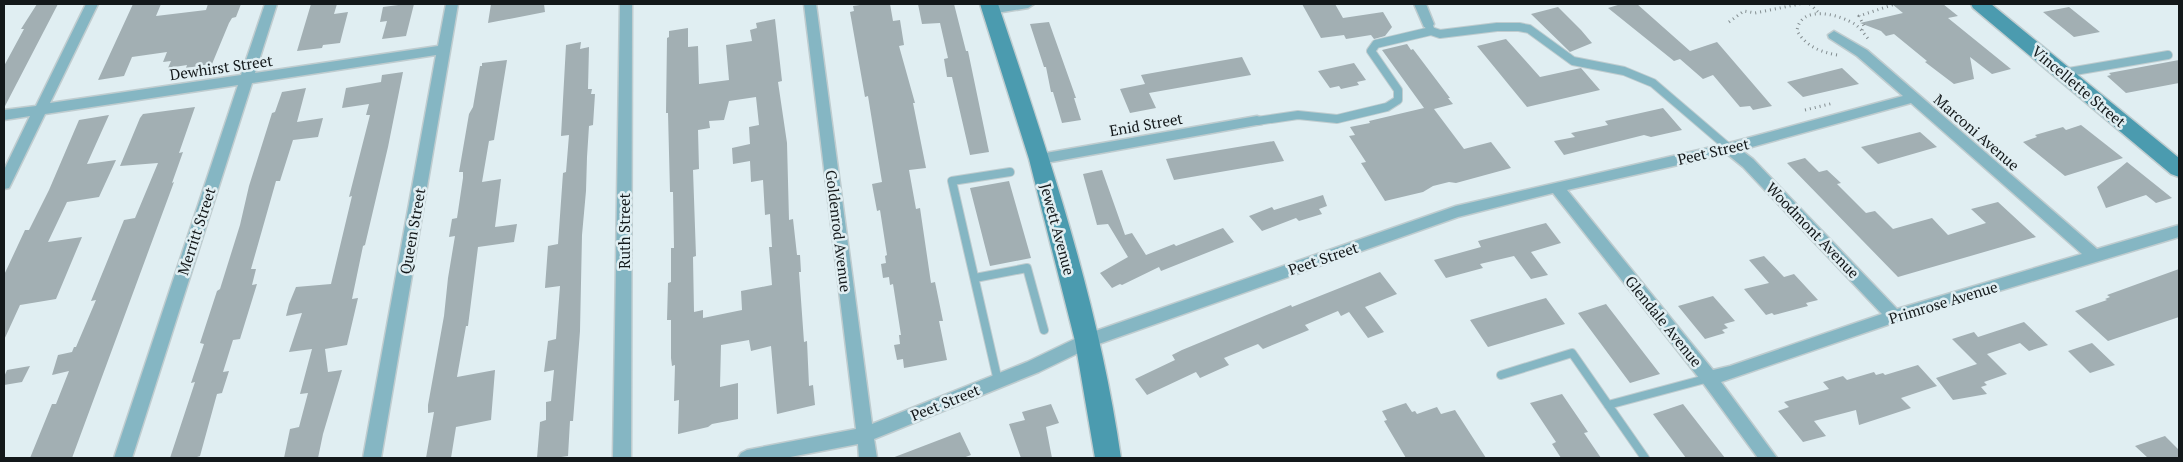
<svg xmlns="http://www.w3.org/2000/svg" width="2183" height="462" viewBox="0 0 2183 462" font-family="'PT Serif',serif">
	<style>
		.building { fill: #a2afb3; fill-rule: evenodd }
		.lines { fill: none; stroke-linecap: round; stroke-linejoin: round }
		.lane-casing { stroke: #bfcccf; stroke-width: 10 }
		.street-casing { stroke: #bfcccf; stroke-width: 3 }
		.secondary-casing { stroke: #bfcccf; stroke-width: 3 }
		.path { stroke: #838d90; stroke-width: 3; stroke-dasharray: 1 4; stroke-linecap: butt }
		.lane { stroke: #85b6c3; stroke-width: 8 }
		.street { fill: #85b6c3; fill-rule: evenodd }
		.secondary { fill: #4b9baf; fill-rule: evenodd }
		.labels { text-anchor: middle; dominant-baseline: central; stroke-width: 5; stroke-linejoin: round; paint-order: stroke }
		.street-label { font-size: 15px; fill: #13181a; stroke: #e0eef2 }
	</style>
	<rect width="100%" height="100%" fill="#e0eef2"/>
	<path class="building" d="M37 4H58L4 108V66L24 29H21Z
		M133 4H161L156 16 206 10 208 4H241L236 17 232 18 229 23 212 64 186 68 187 65 168 68 171 61 163 62 167 52 132 57 124 76 98 80Z
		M311 4H337L334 14 348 12 340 43 323 45 322 48 297 51Z
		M406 4H414L406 36 382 39 387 21 380 22 383 7Z
		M491 4H544L545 12 488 23Z
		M867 4H890L893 21 900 20 904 45 899 46 915 103H913L926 168 909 170 916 209 920 208 931 283 935 282 943 321H939L947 360 904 368 903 359 897 360 894 345 900 344 899 335H901L893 284 890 285 889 277 883 278 881 264 886 263 885 256 887 255 880 210 877 211 872 184 882 182 868 96 865 97 850 12 854 11 853 6Z
		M918 4H954L966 51H968L989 152 970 155 952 77H947L944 59 948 58 940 23 922 24Z
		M1302 4H1335L1343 18 1383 12 1392 27 1385 36 1374 39 1371 35 1346 39 1344 35 1321 38Z
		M1621 4H1637L1690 51 1717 42 1772 106 1753 110 1750 106 1740 107 1713 75 1703 79 1680 59 1674 61 1608 8Z
		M1892 4H1943L1958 16 1948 18 2011 69 1992 74 1970 57 1974 79 1954 84 1925 62 1927 61 1894 34 1886 36 1881 31 1860 23 1903 13Z
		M1558 7 1581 30 1592 43 1570 52 1531 14Z
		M2069 7 2100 32 2074 37 2043 12Z
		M775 19 782 81 778 82 787 143 789 220 793 219 797 255H800L801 272H799L804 342 807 341 809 386 813 385 815 405 777 414 771 346 751 351 749 340 721 345 720 387 738 383V419L712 424 708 427 678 434 679 400 674 401 675 365 672 366 671 358V320H667L668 283 671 282V248H674L673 192H670L668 113H666L667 38 669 37V31L688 28V47L698 46 699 84 729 80 726 45 752 41 750 30 757 28 756 23ZM756 97 759 125 749 127 750 144 732 148 733 164 750 161 751 182 763 180 765 215 770 214 772 247H769L772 285 741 291 742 310 703 318V310L694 312 693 257 696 256 693 170 699 169 698 130 710 128 709 121 724 120 729 101Z
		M1049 22 1076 98H1074L1081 120 1062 123 1053 92H1051L1046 67H1044L1030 24Z
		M1506 39 1540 77 1581 68 1600 90 1527 107 1477 46Z
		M581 42 580 49 589 47 588 89H592L591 94H595L593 125 589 126 587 157 586 191 582 235 580 331 573 421H570L568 456 554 458H537L540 422 546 420V402L551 401 554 370 544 372 548 341 556 339 560 286 545 288 548 246 558 244 563 173 566 172 569 135 561 136 566 45Z
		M1407 44 1411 50 1413 49 1450 98H1448L1453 104 1434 109 1464 149 1491 142 1511 168 1456 183 1449 182 1433 186 1423 192 1385 201 1361 163 1366 162 1349 136 1355 135 1350 127 1370 123 1369 121 1424 108 1382 50Z
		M1242 57 1251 75 1149 93 1156 108 1130 113 1120 89 1145 84 1141 75Z
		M507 60 494 140 489 141 482 182 501 179 495 227 517 224 514 242 478 247 468 326H466L457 377 495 370 491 420 456 427 451 458H426L434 412 428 413V405L444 316 448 278 455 236 449 237 452 219 457 218 463 178V172H459L469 114 473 107 480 66H482V63Z
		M2179 60V83L2126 93 2107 76 2111 75 2109 73Z
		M1354 63 1366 80 1357 82 1359 85 1341 89 1339 86 1330 88 1318 71Z
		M1842 68 1859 84 1803 97 1787 82Z
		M403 72 388 147 365 245 363 246 352 299 358 298 347 345 325 349 328 372 342 370 323 434 318 458H284L290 429 299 427 308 393 300 394 312 349 289 352 302 313 286 316 289 304 296 287 331 284 352 196 349 197 370 115H366L369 104 342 108 346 88 381 82 382 75Z
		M306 88 297 122 323 118 318 137 293 140 280 181H276L251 269H256L252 285 257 284 240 339 233 340 223 372 229 371 222 393 217 394 200 456 194 458H170L195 382 191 383 204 344 200 343 217 291 220 289 240 225 249 186 272 113 275 112 282 92Z
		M195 107 179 153 183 152 172 183 174 182 72 458H30L52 404H56L69 371 52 375 58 355 72 352 74 347H76L96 300 91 301 124 220 135 218 158 163 120 166 140 118 143 114Z
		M1663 108 1682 130 1651 137 1644 135 1564 155 1554 141 1575 137 1571 133 1608 125 1605 121Z
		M109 115 87 164 116 160 99 197 67 202 48 242 82 237 56 299 20 305 4 340V275L25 230H29L49 190 79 120Z
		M2081 125 2123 158 2065 176 2023 142 2037 137 2035 135 2063 127 2066 130Z
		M1920 132 1937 147 1878 164 1861 147Z
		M1274 141 1284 161 1174 180 1166 159Z
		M1805 158 1819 172 1827 170 1841 183 1837 184 1866 213 1875 211 1893 229 1932 218 1948 235 1986 223 1971 209 1998 202 2036 237 1898 277 1787 163Z
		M2127 162 2172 198 2156 203 2146 195 2106 208 2097 187Z
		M1102 170 1125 235 1132 233 1146 255 1174 244 1176 246 1223 228 1234 242 1161 271 1159 267 1122 285 1120 284 1112 288 1100 273 1128 257 1108 224 1097 225 1083 174Z
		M1009 181 1031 258 990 266 970 188Z
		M1323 195 1327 206 1319 209 1322 214 1299 221 1296 218 1262 231 1249 216 1272 207 1274 210Z
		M1546 223 1561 243 1531 252 1548 275 1531 279 1514 256 1480 264 1483 268 1446 278 1434 260 1481 247 1478 241Z
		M1764 256 1784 277 1794 274 1818 300 1806 303 1808 306 1774 315 1772 313 1766 315 1744 289 1769 283 1749 260Z
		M2179 269V317L2108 341 2075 311 2107 300 2105 299 2110 297 2107 295Z
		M1380 272 1397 294 1365 307 1384 332 1368 338 1349 312 1341 316 1338 311 1305 325 1309 330 1263 349 1258 344 1224 358 1229 365 1200 378 1196 372 1147 395 1135 379 1175 360 1172 355 1182 350 1291 305 1292 307Z
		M1713 296 1735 321 1724 324 1728 328 1722 330 1725 333 1705 339 1678 306Z
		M1546 298 1565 324 1488 347 1470 320Z
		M1606 304 1660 374 1630 383 1578 313Z
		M2024 322 2048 345 2029 351 2020 343 1987 354 2007 374 1984 382 1987 385 1981 387 1987 394 1953 400 1936 378 1977 364 1952 339 1974 332 1978 337Z
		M2092 343 2115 365 2090 373 2068 351Z
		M1918 365 1937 386 1901 398 1911 408 1859 425 1856 410 1814 421 1826 436 1803 442 1778 411 1789 407 1784 402 1829 389 1823 382 1843 376 1847 380 1874 372 1876 375 1883 373 1885 375Z
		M30 366 22 382 4 385V377L7 370Z
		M1562 394 1588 432 1584 433 1601 458H1561L1552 444 1556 442 1530 403Z
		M1406 403 1412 412 1415 411 1417 414 1437 407 1441 414 1455 410 1486 458H1406L1384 421 1387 420 1382 411Z
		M1051 404 1059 423 1046 427 1052 458H1021L1009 424 1025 420 1022 412Z
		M1683 404 1725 458H1686L1653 414Z
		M960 432 971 455 963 458H892Z
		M2165 436 2179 450V458H2148L2135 446Z"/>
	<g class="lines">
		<g class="lane-casing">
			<path id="lane" d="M1428 24 1431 31 1440 34 1497 27H1519L1529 29 1573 61 1624 71 1653 83 1729 148
				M2063 73 2168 55
				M1257 121 1298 115 1337 119 1387 107 1398 100V90L1371 51 1376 44 1431 31
				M975 278 1027 268 1044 330
				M1501 375 1572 353 1645 458
				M998 381 952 181 1010 172
				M1608 405 1709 378"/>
		</g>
		<g class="street-casing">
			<path id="street" d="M86 4H98L50 103 241 75 265 4H277L255 73 438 46 446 4H458L381 458H363L436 55 252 83 132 458H114L238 85 45 114 11 184 9 188 4 189V170L30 116 4 120V110L36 106Z
				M620 4H632L631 458H613Z
				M804 4H816L872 424 1027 362 1081 336 1456 206 1729 143 1903 96 1857 56 1829 38 1828 35 1834 31 1867 50 2097 249 2179 225V237L1896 322 1721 382 1777 458H1758L1703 383 1553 193 1458 217 1093 346 1039 372 874 439 877 458H859L858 444 785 458H738L741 453 747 450 856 429ZM1911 103 2082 254 1897 309 1753 159 1741 150ZM1727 154 1743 167 1882 314 1730 366 1713 370 1567 190Z
				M1005 4H1034L1028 8 990 14 984 10 986 7Z
				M1414 4H1426L1434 24 1432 27H1424Z
				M1257 116 1262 118 1264 121 1262 124 1040 164 1035 163 1033 159 1035 155 1040 154Z"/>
		</g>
		<g class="secondary-casing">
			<path id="secondary" d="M980 4H998C1048 152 1099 303 1121 458H1095L1075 341 1029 159Z
				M1971 4H1991L2179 158V177L2171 174 1973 8Z"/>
		</g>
		<path class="path" d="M1810 4 1820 14
			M1729 22 1744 11 1755 13 1800 4
			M1862 30 1864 26 1859 16 1895 4
			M1837 55C1820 52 1806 46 1797 31 1800 4 1840 14 1856 25 1861 29 1865 35 1869 40
			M1805 110 1834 103"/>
		<use href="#lane" class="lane"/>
		<use href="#street" class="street"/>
		<use href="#secondary" class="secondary"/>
	</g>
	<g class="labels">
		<g class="street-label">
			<text transform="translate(221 67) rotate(-8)">Dewhirst Street</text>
			<text transform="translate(2079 86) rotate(40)">Vincellette Street</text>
			<text transform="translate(1146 124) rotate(-10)">Enid Street</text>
			<text transform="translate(1977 132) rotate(41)">Marconi Avenue</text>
			<text transform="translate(1713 151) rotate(-13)">Peet Street</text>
			<text transform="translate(1058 229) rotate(75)">Jewett Avenue</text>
			<text transform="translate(1813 230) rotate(46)">Woodmont Avenue</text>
			<text transform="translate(196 231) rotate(-72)">Merritt Street</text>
			<text transform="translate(412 231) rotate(-80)">Queen Street</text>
			<text transform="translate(624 231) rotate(-90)">Ruth Street</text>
			<text transform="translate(839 231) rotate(83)">Goldenrod Avenue</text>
			<text transform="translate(1323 258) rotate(-19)">Peet Street</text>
			<text transform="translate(1943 302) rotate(-17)">Primrose Avenue</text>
			<text transform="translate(1664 321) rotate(51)">Glendale Avenue</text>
			<text transform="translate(945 402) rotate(-22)">Peet Street</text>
		</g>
	</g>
	<rect width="2183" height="462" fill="none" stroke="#13181a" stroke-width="10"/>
</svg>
